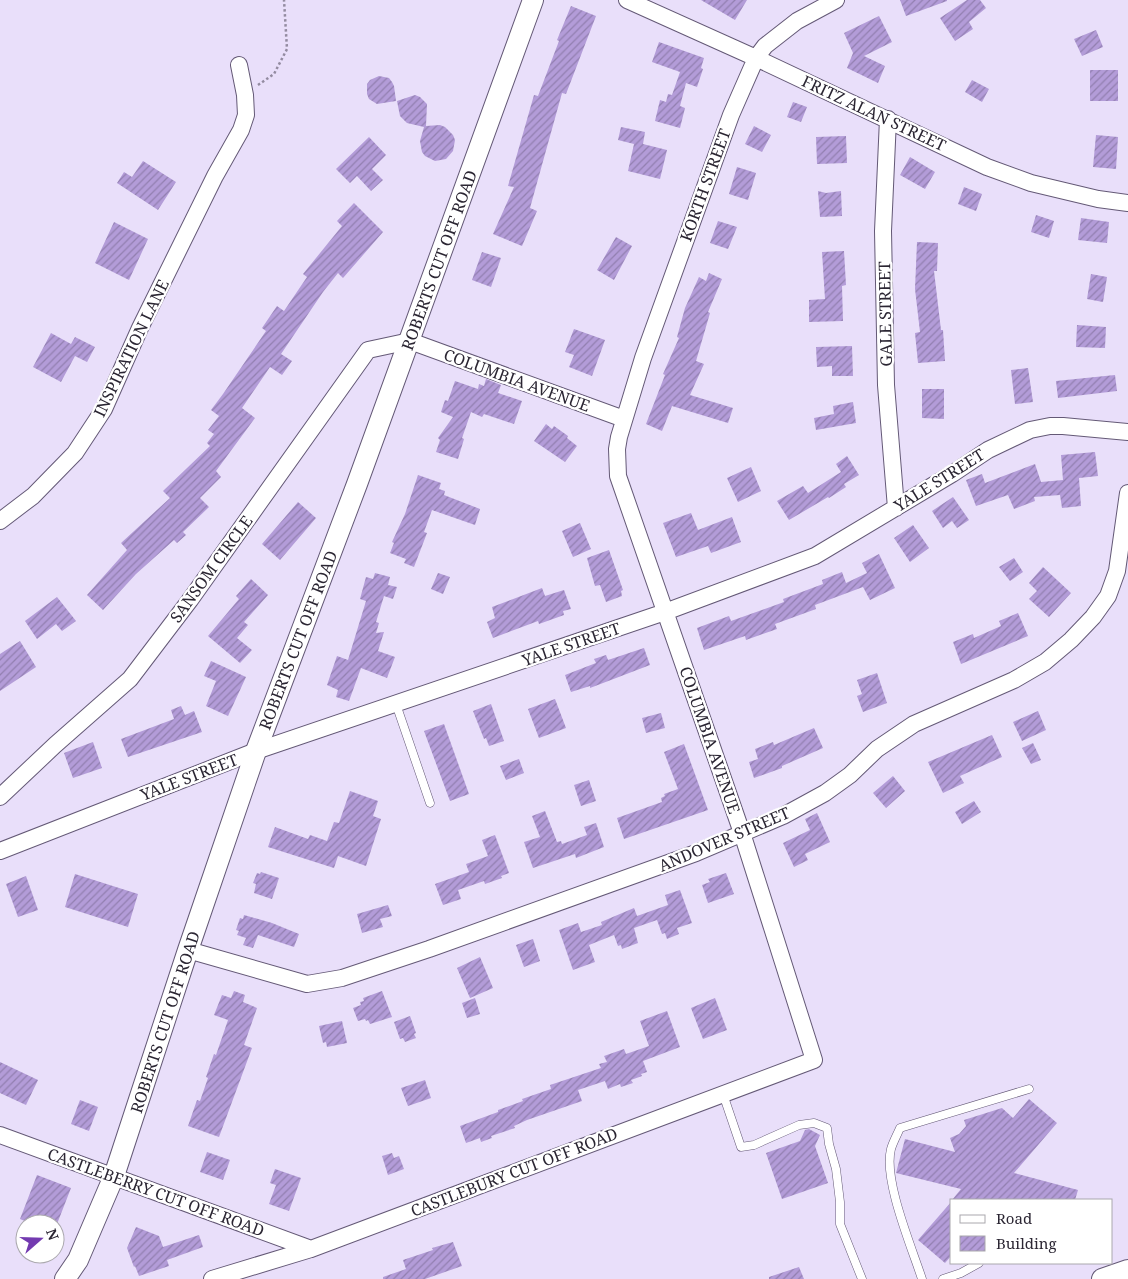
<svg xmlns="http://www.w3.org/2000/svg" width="1128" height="1279" viewBox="0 0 1128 1279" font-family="'Noto Serif',serif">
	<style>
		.building { fill: url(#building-hatch) }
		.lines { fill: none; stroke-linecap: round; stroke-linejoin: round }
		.service-casing { stroke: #645976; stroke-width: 9 }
		.minor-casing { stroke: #645976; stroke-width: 18 }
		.tertiary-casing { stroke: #645976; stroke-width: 22 }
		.path { stroke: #938ba0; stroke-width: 2.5; stroke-dasharray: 2.5 2.5; stroke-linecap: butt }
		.service { stroke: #fff; stroke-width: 8 }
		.minor { stroke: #fff; stroke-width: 16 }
		.tertiary { stroke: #fff; stroke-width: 20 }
		.labels { text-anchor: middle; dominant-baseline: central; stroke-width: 4.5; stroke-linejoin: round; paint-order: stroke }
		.street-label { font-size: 16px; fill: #2b2633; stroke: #fff }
	</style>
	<defs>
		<pattern id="building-hatch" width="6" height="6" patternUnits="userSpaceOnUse" patternTransform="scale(1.25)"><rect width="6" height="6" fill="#b39cd8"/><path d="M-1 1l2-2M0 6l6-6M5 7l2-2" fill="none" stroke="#927fb0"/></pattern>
	</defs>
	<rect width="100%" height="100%" fill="#e9dffa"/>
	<path class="building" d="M701 0H747L735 20Z
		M900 0H947V1L906 16Z
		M967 0H980L986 8 969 22 973 29 955 41 940 18Z
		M571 6 596 16 566 94 562 93 530 208 537 211 522 246 493 234 514 187 508 186 534 95 538 96 559 41 557 40Z
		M879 16 892 42 864 56 885 66 878 83 847 68 853 53 844 33Z
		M1096 30 1103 47 1082 56 1074 39Z
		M659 42 704 58 701 68 703 69 697 87 686 83 680 106 685 108 680 128 655 121 660 100 666 102 668 94 672 95 680 72 652 62Z
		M1090 70H1118V101H1090Z
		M379 76 389 78 392 82 394 86 396 101 377 104 369 99 367 94V84L370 80Z
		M972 80 989 89 982 102 965 92Z
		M415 95 420 97 427 104 426 126 440 125 445 127 453 135 455 140 453 151 446 159 435 161 425 156 422 152 420 141 424 127 407 123 400 116 397 101Z
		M793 102 807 107 801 122 787 117Z
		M754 126 771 135 762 152 745 144Z
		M621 127 645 132 643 144 667 150 660 179 628 171 634 144 618 140Z
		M1096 135 1118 137 1116 169 1093 167Z
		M846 136 847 163 817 164 816 137Z
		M369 137 386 155 372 169 383 180 371 191 357 176 350 183 336 169Z
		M910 157 935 172 925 189 900 175Z
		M143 161 176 182 158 210 117 183 124 172 132 177Z
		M737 167 756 173 748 200 729 194Z
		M964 187 982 194 976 211 958 204Z
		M818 191 826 193 841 191 842 216 820 217Z
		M354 203 383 232 343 278 338 273 323 292 281 354 292 361 282 375 270 367 242 408 255 418 216 471 221 477 200 498 209 507 183 532 186 535 177 543 174 540 136 574 103 610 87 595 127 550 121 543 170 498 163 491 210 446 207 443 214 434 208 430 219 416 211 410 223 394 266 331 262 328 277 306 284 311 307 277 303 274 342 226 337 221Z
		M1036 215 1054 221 1049 238 1031 232Z
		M1081 218 1109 222 1107 243 1078 240Z
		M718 221 737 227 728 249 710 243Z
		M114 222 148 239 129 280 95 263Z
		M616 237 632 246 614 280 597 270Z
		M917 242 938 243 937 271H934L941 330H943L945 361 918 363 915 333 920 332 915 289Z
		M844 251 846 285 842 286 843 321 809 322V300L825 299 822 252Z
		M482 252 501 258 491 287 472 280Z
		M709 273 722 279 708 312 710 313 696 361 704 364 690 395 733 408 728 423 672 406 662 431 646 424 665 375 663 374 679 338 677 337 685 308 699 277 706 281Z
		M1091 274 1107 277 1103 302 1087 299Z
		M1077 325 1106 327 1105 348 1076 347Z
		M574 329 605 340 592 376 569 367 574 355 565 352Z
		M51 333 71 344 75 337 95 347 87 362 75 356 61 382 33 367Z
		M852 346 853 376H832V366L817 367 816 347Z
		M1028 368 1033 402 1015 404 1011 370Z
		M1115 375 1117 391 1058 398 1056 381Z
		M486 379 501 385 498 393 522 401 514 424 484 414 482 417 471 412 462 438 464 439 458 459 436 452 440 440 438 438 453 417 441 412 445 400 448 401 455 381 478 389 479 384 484 386Z
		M922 389H944V419L922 418Z
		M853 402 856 423 816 430 814 418 834 414 833 406Z
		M546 424 552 429 554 426 568 436 567 438 577 446 565 462 534 441Z
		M1095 452 1098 476 1079 478 1081 506 1062 508 1060 495 1034 497 1035 501 1014 509 1008 495 976 506 966 480 982 474 985 483 1035 464 1041 482 1063 480 1061 455Z
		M847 456 859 475 844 484 846 487 829 498 828 497 789 520 777 501 803 486 808 493 841 472 836 464Z
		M751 467 761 491 738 502 727 478Z
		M418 475 441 483 439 489 445 491 444 495 480 509 475 525 432 510 424 532 427 533 414 567 404 563 406 559 390 553 394 543 392 542 405 514Z
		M953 497 969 520 957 528 952 521 943 528 932 511Z
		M298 502 316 518 280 560 262 544Z
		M691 513 698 530 732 517 741 542 711 553 708 546 676 557 663 523Z
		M580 523 591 549 573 557 562 531Z
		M913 525 929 548 910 562 894 538Z
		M609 550 623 590 621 591 622 596 606 602 600 585 595 586 587 558Z
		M879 554 895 588 870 600 863 587 815 605 816 609 775 624 777 629 746 640 745 636 704 650 697 628 729 616 731 621 784 602 783 599 823 584 822 580 842 572 846 583 867 573 862 563Z
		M1014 558 1023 572 1010 581 999 567Z
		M1043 567 1071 593 1049 617 1029 599 1037 591 1029 583Z
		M375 573 390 577 388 585 397 587 393 599 384 596 376 622 379 623 376 633 384 632 378 651 395 657 387 678 361 668 349 701 336 697 338 690 327 685 337 656 348 660 366 601 360 599 366 577 373 579Z
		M438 573 450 577 443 594 431 589Z
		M251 579 268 595 244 622 248 625 237 638 252 650 240 663 208 636 239 599 236 596Z
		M542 588 545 596 564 590 571 609 563 611 564 615 539 624 538 621 493 638 487 622 495 618 492 607Z
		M57 597 76 621 62 631 56 624 37 639 25 621Z
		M1018 613 1028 636 961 664 953 642 973 634 974 638 1001 626 999 621Z
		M20 641 36 667 0 691V654Z
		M644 648 650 665 590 688V686L571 692 565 675 596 663 594 659 606 655 608 660Z
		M211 661 246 677 228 716 206 706 216 681 204 676Z
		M877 673 887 703 863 712 857 696 862 694 857 680Z
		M555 699 566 728 539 738 528 709Z
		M491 704 504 741 489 746 486 738 484 739 473 711Z
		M181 706 185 715 194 711 202 732 128 757 121 739 174 719 171 710Z
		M1038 711 1046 730 1022 741 1013 722Z
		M661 713 665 728 646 733 642 718Z
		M444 724 469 794 450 801 424 731Z
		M814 728 823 748 782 766V768L754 778 749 762 758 759 755 749 773 742 774 745Z
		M992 735 1002 757 960 776 964 783 943 793 928 762Z
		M93 742 102 768 73 778 64 753Z
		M1033 743 1041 760 1031 764 1022 748Z
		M684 744 708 810 624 839 617 818 662 802 661 798 665 796 664 794 678 789 664 752Z
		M519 759 524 773 506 780 500 766Z
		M893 776 905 791 886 808 873 793Z
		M589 780 596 801 581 806 574 785Z
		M350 791 378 801 373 816 381 819 366 866 338 856 334 868 268 847 275 827 308 839 310 835 327 841 334 822 339 823Z
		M974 801 981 812 962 824 955 812Z
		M545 811 557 842 561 841 562 844 587 835 584 827 596 823 604 847 576 858 575 854 533 868 524 842 540 837 532 816Z
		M817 813 830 842 805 854 808 860 794 867 783 843 810 830 805 819Z
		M495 835 509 873 501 876 502 878 485 884 484 881 458 890 461 899 443 905 435 884 469 872 466 864 488 856 482 840Z
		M261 872 279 878 272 899 254 893 256 884 253 883 257 873 260 874Z
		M726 873 734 894 708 903 702 885 710 882 708 879Z
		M75 874 138 894 128 927 65 907Z
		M26 876 38 910 18 917 6 884Z
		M680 890 692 923 677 928 679 934 667 939 665 933 662 934 657 920 634 928 638 943 622 949 621 945 618 946 614 935 589 945 595 962 573 970 559 930 578 923 581 932 602 925 601 922 634 908 637 916 668 905 665 895Z
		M388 905 392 916 380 919 383 927 362 933 357 914Z
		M244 915 272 923 299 934 294 947 258 935 253 948 243 945 246 938 237 935 239 931 236 930 240 918 243 919Z
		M533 939 540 961 524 967 516 945Z
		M480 957 493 988 470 998 457 968Z
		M234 991 245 995 243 1002 257 1008 244 1045 252 1048 219 1137 188 1126 197 1100 200 1101 208 1078 206 1077 214 1054 216 1055 228 1020 214 1015 222 995 231 998Z
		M382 991 392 1017 370 1024 368 1020 366 1021 365 1019 358 1021 353 1008 361 1005 360 1002 364 1001 363 998Z
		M475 998 480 1014 467 1018 462 1003Z
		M715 998 727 1030 703 1039 691 1008Z
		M667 1011 680 1047 643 1061 647 1072 641 1074 642 1076 631 1080 633 1083 621 1087 620 1084 608 1089 605 1081 578 1090 582 1101 527 1120 514 1126 515 1128 491 1136 492 1138 481 1142 480 1138 466 1143 460 1126 498 1112V1110L523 1101 522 1099 551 1089 550 1085 601 1068 599 1064 607 1062 604 1056 624 1049 626 1054 649 1046 640 1021Z
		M410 1016 416 1033 414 1034 416 1038 405 1042 403 1038 400 1039 394 1022Z
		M342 1021 347 1043 327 1047 326 1042 323 1043 319 1026Z
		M0 1062 38 1080 26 1105 0 1093Z
		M425 1080 431 1098 408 1106 401 1088Z
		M1029 1099 1057 1123 1014 1173 1078 1190 1075 1200H952L961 1189 896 1173 905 1139 955 1152 950 1138 959 1134 966 1126 964 1120 1002 1108 1013 1118Z
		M80 1100 98 1107 89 1131 71 1124Z
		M809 1129 820 1135 815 1146 828 1183 782 1199 766 1153 800 1141 805 1130Z
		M207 1152 230 1160 223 1180 200 1172Z
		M392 1153 394 1158 399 1156 404 1169 388 1175 382 1156Z
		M275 1169 301 1178 289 1211 269 1204 276 1185 270 1183Z
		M37 1175 71 1188 57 1224H32L20 1219Z
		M952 1201V1255L945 1263 918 1240Z
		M136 1227 159 1236 163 1247 199 1235 203 1247 167 1260 169 1266 139 1276 135 1266 134 1267 127 1248Z
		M453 1242 462 1266 425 1279H383V1277L406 1269 403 1260 433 1250 432 1248Z
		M799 1267 804 1279H769V1277Z"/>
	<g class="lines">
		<g class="service-casing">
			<path id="service" d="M396 704 430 803
				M723 1094 741 1147 754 1145 799 1125 814 1123 827 1128 829 1144 836 1169 840 1202V1224L862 1279
				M922 1279C912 1248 883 1180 891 1149 893 1142 897 1135 900 1128L1029 1089
				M943 1279 961 1273 979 1263"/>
		</g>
		<g class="minor-casing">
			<path id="minor" d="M627 0 756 58 987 167 1031 183 1098 199 1128 203
				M888 119 883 231 886 385 896 508
				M0 521 33 496 75 453 104 409 140 328 215 176 241 130 246 115 245 95 239 65
				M0 797 55 745 130 679 190 600 368 350 410 341 624 419
				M0 851 256 751 665 612 815 556 952 474 988 450 1030 430 1050 426H1063L1128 432
				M188 950 307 984 342 978 429 949 696 853 783 816 825 793 850 775 877 749 914 724 1014 680 1045 662 1071 640 1093 617 1108 596 1117 571 1128 493
				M0 1135 311 1249
				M212 1279 311 1249 814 1060 742 833 618 476 617 449 619 437 643 358 731 115 756 58 765 46 797 21 836 0"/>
		</g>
		<g class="tertiary-casing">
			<path id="tertiary" d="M65 1279 78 1260 114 1176 188 950 256 751 357 484 533 0
				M1102 1279 1128 1270"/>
		</g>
		<path class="path" d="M258 85 274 74 287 49 284 0"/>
		<use href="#service" class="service"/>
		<use href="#minor" class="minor"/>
		<use href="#tertiary" class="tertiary"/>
	</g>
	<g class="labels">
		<g class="street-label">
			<text transform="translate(874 113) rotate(25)">FRITZ ALAN STREET</text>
			<text transform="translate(705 185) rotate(-70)">KORTH STREET</text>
			<text transform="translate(439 260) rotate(-70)">ROBERTS CUT OFF ROAD</text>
			<text transform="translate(885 314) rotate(-91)">GALE STREET</text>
			<text transform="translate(131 348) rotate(-64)">INSPIRATION LANE</text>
			<text transform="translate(517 380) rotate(20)">COLUMBIA AVENUE</text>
			<text transform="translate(939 480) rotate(-32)">YALE STREET</text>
			<text transform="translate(211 569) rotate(-54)">SANSOM CIRCLE</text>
			<text transform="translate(298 640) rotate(-69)">ROBERTS CUT OFF ROAD</text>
			<text transform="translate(571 644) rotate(-19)">YALE STREET</text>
			<text transform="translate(710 740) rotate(71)">COLUMBIA AVENUE</text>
			<text transform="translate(189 777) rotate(-21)">YALE STREET</text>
			<text transform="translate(724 839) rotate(-23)">ANDOVER STREET</text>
			<text transform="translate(165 1022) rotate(-72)">ROBERTS CUT OFF ROAD</text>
			<text transform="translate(514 1172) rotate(-21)">CASTLEBURY CUT OFF ROAD</text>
			<text transform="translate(156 1192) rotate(20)">CASTLEBERRY CUT OFF ROAD</text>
		</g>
	</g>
	<rect x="950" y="1199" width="162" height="65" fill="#ffffff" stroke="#aaa8ad"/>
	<rect x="960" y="1215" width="25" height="8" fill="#ffffff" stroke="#aaa8ad"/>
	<text x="996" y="1224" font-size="15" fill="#2b2633">Road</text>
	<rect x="960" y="1236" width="25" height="15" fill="url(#building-hatch)" stroke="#aaa8ad"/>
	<text x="996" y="1249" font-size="15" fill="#2b2633">Building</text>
	<g transform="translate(40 1239) rotate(70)"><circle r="24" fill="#ffffff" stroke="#aaa8ad"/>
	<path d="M0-4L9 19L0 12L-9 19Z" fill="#733ab0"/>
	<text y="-8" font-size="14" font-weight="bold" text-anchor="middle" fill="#2b2633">N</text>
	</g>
</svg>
